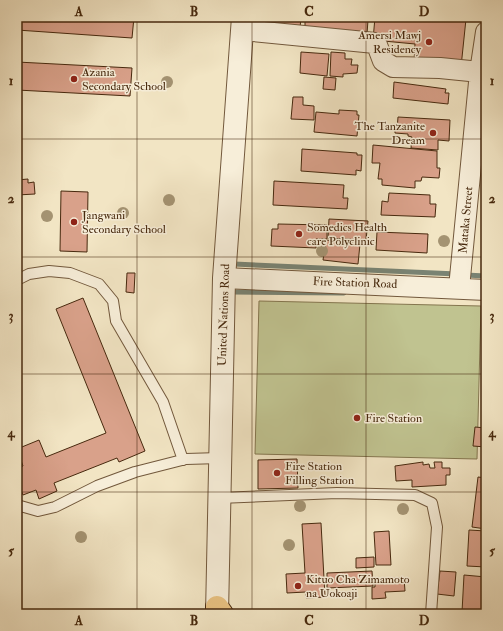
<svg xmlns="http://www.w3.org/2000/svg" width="503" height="631" viewBox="0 0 503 631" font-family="'IM FELL Double Pica',serif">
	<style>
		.green { fill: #c0c390; stroke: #84764f }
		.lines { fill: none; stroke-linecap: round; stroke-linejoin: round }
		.stream { stroke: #798373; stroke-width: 5 }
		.building { fill: #d9a18a; stroke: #47290e }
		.service-casing { stroke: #72583c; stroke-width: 12 }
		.minor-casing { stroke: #72583c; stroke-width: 22 }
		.tertiary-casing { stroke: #72583c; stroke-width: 24 }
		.trunk-casing { stroke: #47290e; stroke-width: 24 }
		.service { stroke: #f7eed9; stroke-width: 10 }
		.minor { stroke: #f7eed9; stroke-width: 20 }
		.tertiary { stroke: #f7eed9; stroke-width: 22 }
		.trunk { stroke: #e9c282; stroke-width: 22 }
		.tree { fill: #a49372 }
		.grid { fill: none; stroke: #47290e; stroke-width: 1; stroke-opacity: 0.55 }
		.poi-dot { fill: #8f2418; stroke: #f7eed9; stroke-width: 1.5 }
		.labels { text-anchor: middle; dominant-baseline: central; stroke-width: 3; stroke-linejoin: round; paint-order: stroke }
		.poi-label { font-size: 12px; fill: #47290e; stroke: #f7eed9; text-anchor: start }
		.street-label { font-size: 12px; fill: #47290e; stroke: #f7eed9 }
		.neatline { fill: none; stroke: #47290e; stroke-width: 1.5 }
		.grid-label { font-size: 13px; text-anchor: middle; font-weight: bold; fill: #47290e }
	</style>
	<rect width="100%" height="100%" fill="#f2e5c4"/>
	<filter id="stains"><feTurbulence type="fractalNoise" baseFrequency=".005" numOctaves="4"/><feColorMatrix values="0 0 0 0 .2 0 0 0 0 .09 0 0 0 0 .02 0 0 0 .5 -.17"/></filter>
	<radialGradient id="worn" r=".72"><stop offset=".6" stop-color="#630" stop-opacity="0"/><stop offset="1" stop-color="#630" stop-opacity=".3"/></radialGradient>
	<path class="green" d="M259 301 481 306 477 459 255 454Z"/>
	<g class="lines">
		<path class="stream" d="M234 264 457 274
			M465 275 486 276
			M233 292 344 293"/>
	</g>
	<path class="building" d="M17 17H134L132 38 17 30Z
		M264 17H301L300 28 263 29Z
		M305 17H375V20H368L367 34 305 30Z
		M375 17H445L466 19 461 67 414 62 415 44 373 40Z
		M301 52 329 54 327 76 300 73Z
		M331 52 345 53V59H352L351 65H358L357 73 343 74V77L330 76Z
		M17 62 132 68 130 96 17 90Z
		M324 77 336 78 335 90 323 89Z
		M394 82 446 89 445 93H449L448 104 393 98Z
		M293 97H303V105L314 106V120L291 119Z
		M339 110 357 111V115H359L357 136 314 132 316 112 339 114Z
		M398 117 450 120 449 141 438 140V150L411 148 412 137 408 136V134L395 133V130H397Z
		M373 145 437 151V168H440L439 178 422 177 421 181H415V188L382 185V179H378L380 163H372Z
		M302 149 357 153V155H362L361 171 356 170V175L301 171Z
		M28 179V183L34 182 35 194 17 195V180Z
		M274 181 344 185 343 198H348L347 209 273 205Z
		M484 185H486V218H482Z
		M61 191 88 192 87 252 60 251Z
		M389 193 430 195V204H436L435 217 381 215 382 201 388 202Z
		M329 219 368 221 366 240 328 238Z
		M278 224 327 225V239H316V248L271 246 272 229H278Z
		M377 232 428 234 427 253 376 250Z
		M326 240 360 244 358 264 323 260Z
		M483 246H486V260H483Z
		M127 273H135L134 293 126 292Z
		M83 298 145 451 119 462 117 458 54 483 57 491 39 499 36 490 23 495 17 480V469L23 466 17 449 39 440 46 457 106 433 56 309Z
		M475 427 486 428V447L473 446Z
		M297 459 298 488 258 489V460Z
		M423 462V465L429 464 430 468H435L434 462H442V468H450V475H446V485L412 487V480L396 481 395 466Z
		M478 477 486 478V529L472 527Z
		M321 523 325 597 306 598V592L287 593 286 574 305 573 302 524Z
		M469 530 486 531V567L467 566Z
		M389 531 391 565H376L374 532Z
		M374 557V567L356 568V558Z
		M372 571 373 586 327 588V573Z
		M440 571 456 572 454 596 437 594Z
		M464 575 486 577V613L462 612Z
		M404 578 405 591 385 592 386 598 372 599V587H375V579Z"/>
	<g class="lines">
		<g class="service-casing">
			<path id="service" d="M17 280 29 274 49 271 70 273 99 284 113 301 116 321 163 402 183 460
				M219 498 337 493 415 495 432 503 437 527 431 614
				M17 505 38 511 55 507 97 486 135 472 186 459 220 458"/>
		</g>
		<g class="minor-casing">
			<path id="minor" d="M253 31 375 43 377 45 383 61 393 67 440 68 480 72
				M224 278 486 290
				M459 288 480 72 486 32"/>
		</g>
		<g class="tertiary-casing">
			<path id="tertiary" d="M217 614 224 278 243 17"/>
		</g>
		<g class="trunk-casing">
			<path id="trunk" d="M217 607 222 614"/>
		</g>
		<use href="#service" class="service"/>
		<use href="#minor" class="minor"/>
		<use href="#tertiary" class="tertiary"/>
		<use href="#trunk" class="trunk"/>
	</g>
	<g class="tree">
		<circle cx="167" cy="82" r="6"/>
		<circle cx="169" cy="200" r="6"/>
		<circle cx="123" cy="213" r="6"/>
		<circle cx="47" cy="216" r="6"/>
		<circle cx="444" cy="241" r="6"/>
		<circle cx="322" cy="251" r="6"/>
		<circle cx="300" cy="506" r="6"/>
		<circle cx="403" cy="509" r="6"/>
		<circle cx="81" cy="537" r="6"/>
		<circle cx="289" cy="545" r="6"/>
	</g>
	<path class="grid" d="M137 17V614M252 17V614M366 17V614M17 139H486M17 257H486M17 374H486M17 492H486"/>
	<g class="poi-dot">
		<circle cx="429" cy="42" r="4"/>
		<circle cx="74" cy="79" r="4"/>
		<circle cx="433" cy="133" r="4"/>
		<circle cx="74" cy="222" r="4"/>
		<circle cx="299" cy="234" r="4"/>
		<circle cx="357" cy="418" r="4"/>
		<circle cx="277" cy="473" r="4"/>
		<circle cx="298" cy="586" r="4"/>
	</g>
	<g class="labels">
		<g class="poi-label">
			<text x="421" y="35" text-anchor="end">Amersi Mawj<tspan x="421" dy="14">Residency</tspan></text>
			<text x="82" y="72">Azania<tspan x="82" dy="14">Secondary School</tspan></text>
			<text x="425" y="126" text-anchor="end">The Tanzanite<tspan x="425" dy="14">Dream</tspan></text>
			<text x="82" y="215">Jangwani<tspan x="82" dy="14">Secondary School</tspan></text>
			<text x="307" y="227">Somedics Health<tspan x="307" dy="14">care Polyclinic</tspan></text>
			<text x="365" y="418">Fire Station</text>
			<text x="285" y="466">Fire Station<tspan x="285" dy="14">Filling Station</tspan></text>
			<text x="306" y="579">Kituo Cha Zimamoto<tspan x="306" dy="14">na Uokoaji</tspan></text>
		</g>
		<g class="street-label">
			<text transform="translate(466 220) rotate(-85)">Mataka Street</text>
			<text transform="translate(355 283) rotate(2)">Fire Station Road</text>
			<text transform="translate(224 315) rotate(-88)">United Nations Road</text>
		</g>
	</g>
	<rect width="503" height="631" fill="none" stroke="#f2e5c4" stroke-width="44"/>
	<rect x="22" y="22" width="459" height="587" class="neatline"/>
	<g class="grid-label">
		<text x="79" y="16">A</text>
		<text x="194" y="16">B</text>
		<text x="309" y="16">C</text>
		<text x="424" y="16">D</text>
		<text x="11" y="85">1</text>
		<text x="492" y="85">1</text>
		<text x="11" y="203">2</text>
		<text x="492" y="203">2</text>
		<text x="11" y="320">3</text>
		<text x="492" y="320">3</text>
		<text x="11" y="437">4</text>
		<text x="492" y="437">4</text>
		<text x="11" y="555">5</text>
		<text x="492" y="555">5</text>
		<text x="79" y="625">A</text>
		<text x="194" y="625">B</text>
		<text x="309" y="625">C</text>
		<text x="424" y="625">D</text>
	</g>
	<rect width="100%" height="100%" filter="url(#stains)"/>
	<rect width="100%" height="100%" fill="url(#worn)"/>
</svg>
